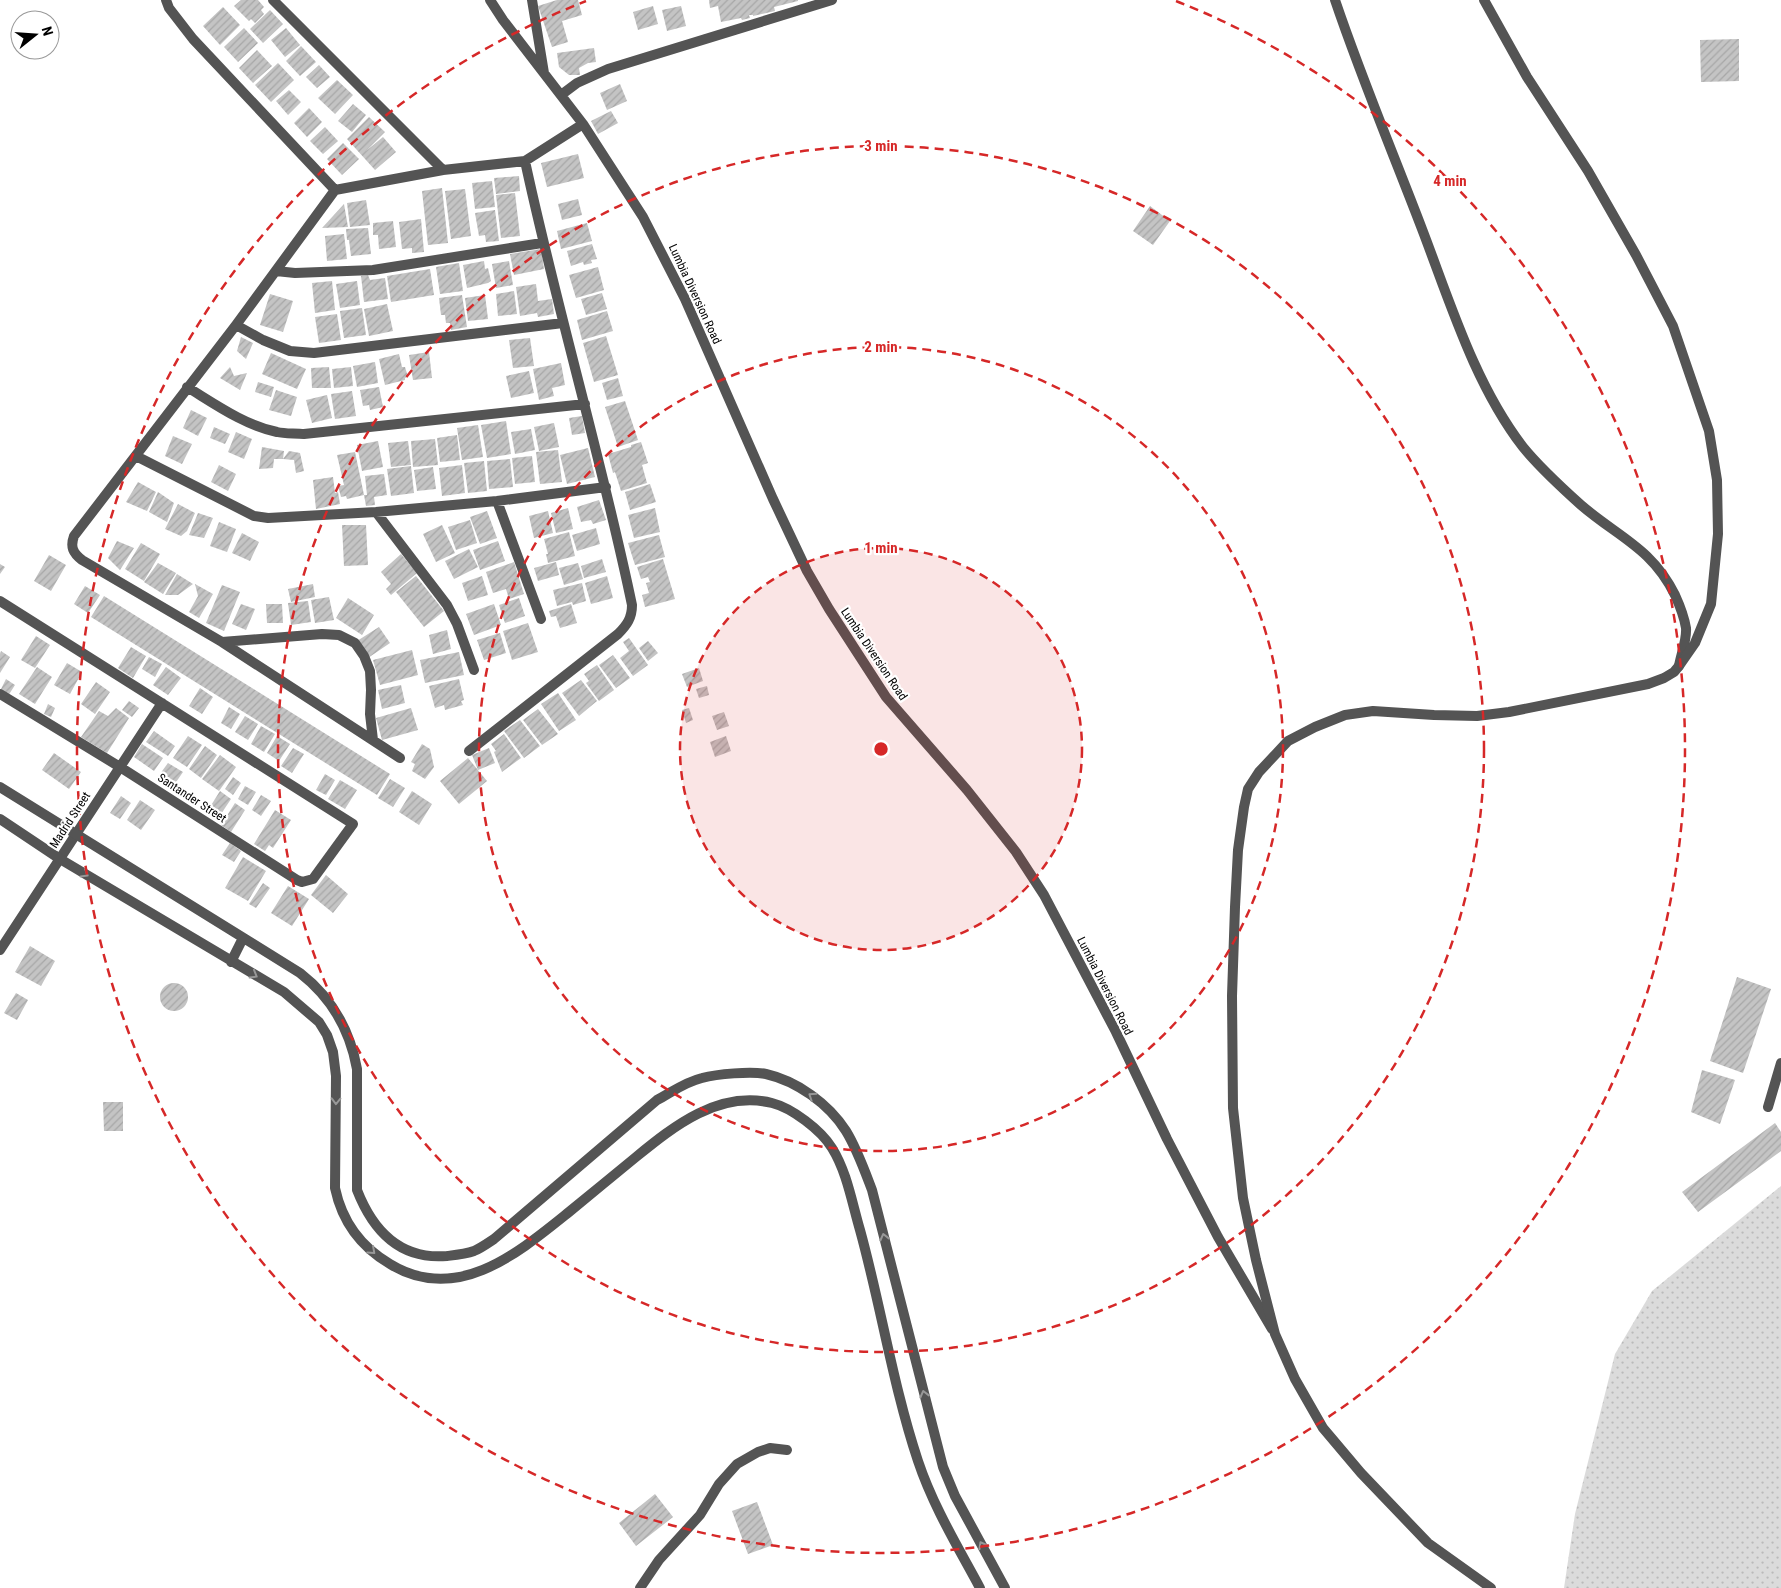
<svg xmlns="http://www.w3.org/2000/svg" width="1781" height="1588" viewBox="0 0 1781 1588" font-family="'Roboto Condensed',sans-serif">
	<style>
		.grass { fill: url(#grass-dots) }
		.building { fill: url(#building-hatch) }
		.lines { fill: none; stroke-linecap: round; stroke-linejoin: round }
		.service { stroke: #545454; stroke-width: 10 }
		.minor { stroke: #545454; stroke-width: 10 }
		.tertiary { stroke: #545454; stroke-width: 10 }
		.oneway { stroke: #989898 }
		.ring { fill: none; stroke: #d62828; stroke-width: 2.5; stroke-dasharray: 9 6 }
		.labels { text-anchor: middle; dominant-baseline: central; stroke-width: 4.5; stroke-linejoin: round; paint-order: stroke }
		.street-label { font-size: 12px; fill: #000; stroke: #fff }
		.centre { fill: #d62828; stroke: #fff; stroke-width: 2.5 }
		.ring-label { font-size: 15px; text-anchor: middle; font-weight: bold; fill: #d62828; stroke: #fff; stroke-width: 4.5; stroke-linejoin: round; paint-order: stroke }
	</style>
	<defs>
		<pattern id="grass-dots" width="8" height="8" patternUnits="userSpaceOnUse" patternTransform="scale(1.25)"><rect width="8" height="8" fill="#dbdbdb"/><path d="M2 2h.1M6 6h.1" fill="none" stroke="#bababa" stroke-width="1.8" stroke-linecap="round"/></pattern>
		<pattern id="building-hatch" width="6" height="6" patternUnits="userSpaceOnUse" patternTransform="scale(1.25)"><rect width="6" height="6" fill="#c4c4c4"/><path d="M-1 1l2-2M0 6l6-6M5 7l2-2" fill="none" stroke="#a7a7a7"/></pattern>
	</defs>
	<rect width="100%" height="100%" fill="#fff"/>
	<path class="grass" d="M1781 1186V1588H1564L1575 1514 1615 1354 1652 1291Z"/>
	<path class="building" d="M241 0H258L264 7 261 10 264 14 255 23 251 19 249 21 234 6Z
		M557 0H578L582 15 562 21 568 42 552 47 538 6Z
		M709 0H798V1L774 7 775 11 753 16V15H749L750 18 742 20 741 18 721 22 718 6 710 8Z
		M653 6 658 24 638 30 633 12Z
		M681 6 686 26 667 31 662 10Z
		M223 7 240 25 220 45 203 26Z
		M270 10 283 24 263 43 250 29Z
		M244 28 258 43 238 62 224 47Z
		M286 28 300 45 285 57 271 40Z
		M1739 39V81L1701 82 1700 40Z
		M301 46 316 62 300 76 286 61Z
		M594 48 596 62 588 63 579 68 580 75H569L559 67 557 53Z
		M257 50 272 66 253 83 239 68Z
		M278 63 294 80 271 102 255 85Z
		M319 65 330 77 317 88 306 77Z
		M337 80 353 95 335 114 318 98Z
		M620 84 627 101 607 110 600 93Z
		M289 90 301 102 288 115 276 101Z
		M353 104 366 115 352 132 338 121Z
		M309 108 322 122 307 137 294 123Z
		M611 111 618 123 598 134 591 121Z
		M369 117 385 132 366 151 383 137 396 152 375 170 347 139Z
		M325 127 338 141 323 154 310 141Z
		M343 143 359 159 342 175 327 159Z
		M578 154 584 178 547 187 541 163Z
		M519 176 520 191 496 194 494 178Z
		M492 181 495 207 475 209 472 183Z
		M442 188 448 243 428 245 422 191Z
		M465 189 471 236 451 239 445 191Z
		M515 193 520 236 501 238 496 195Z
		M578 199 582 215 562 220 558 204Z
		M366 200 370 225 350 227 347 203Z
		M344 204 348 227 322 228Z
		M1150 206 1170 221 1153 245 1133 231Z
		M495 210 499 241 486 242 485 235 479 236 475 213Z
		M421 219 424 252 412 253V248L402 249 399 222Z
		M393 221 396 247 379 249 378 235H373V223Z
		M587 223 592 241 561 249 557 231Z
		M368 228 371 254 351 256 349 240H347L346 229Z
		M344 234 347 259 327 261 325 236Z
		M592 244 597 259 591 260 592 263 584 265 583 262 571 266 567 251Z
		M541 249 544 269 514 275 510 254Z
		M484 261 485 269 488 268 491 281 488 283 467 288 463 265Z
		M509 261 513 285 496 288 492 264Z
		M459 263 463 291 440 294 436 267Z
		M598 267 604 290 576 298 569 275Z
		M430 269 434 295 391 302 387 276Z
		M368 275 370 280 385 278 388 299 364 302 361 276Z
		M332 281 335 310 315 313 312 283Z
		M357 281 360 305 340 308 336 284Z
		M536 284 538 301 552 299 554 314 538 317 537 313 520 316 516 287Z
		M514 291 517 314 498 316 496 294Z
		M602 293 607 309 586 315 581 299Z
		M270 294 293 301 283 332 260 325Z
		M462 295 467 327 451 330 450 323H446L445 315H441L439 298Z
		M485 295 488 319 468 321 465 298Z
		M387 304 393 331 369 336 364 309Z
		M362 308 366 335 344 338 340 311Z
		M607 311 613 331 582 340 577 320Z
		M337 314 341 340 319 343 315 317Z
		M606 336 618 375 594 382 583 343Z
		M241 337 253 343 246 359 237 351Z
		M530 338 534 366 513 368 509 340Z
		M429 352 432 378 413 380 409 355Z
		M271 353 306 369 297 389 262 374Z
		M399 354 402 367H405L408 377 405 378V380L385 385 379 359Z
		M375 362 378 383 357 387 353 366Z
		M561 363 565 385 552 388 554 396 539 400 533 369Z
		M230 367 234 376 247 373 240 390 220 378Z
		M329 367 331 388H312L311 368Z
		M351 367 353 386 334 388 332 369Z
		M529 371 534 393 511 398 506 376Z
		M618 378 623 396 607 400 602 383Z
		M258 382 274 387 271 397 255 392Z
		M379 387 383 407 370 410 369 405 363 406 360 390Z
		M276 390 297 397 291 416 269 410Z
		M352 391 356 416 335 419 331 394Z
		M327 395 332 418 312 423 306 400Z
		M625 401 638 440 618 447 605 407Z
		M191 410 207 418 198 436 183 428Z
		M582 416 585 433 572 435 569 418Z
		M506 421 511 454 487 458 481 425Z
		M554 423 559 447 539 451 534 427Z
		M478 425 483 457 462 460 457 428Z
		M214 427 230 434 225 444 210 438Z
		M531 429 535 450 515 454 511 432Z
		M236 432 252 439 244 459 228 452Z
		M457 435 460 460 440 462 437 438Z
		M173 436 192 444 182 464 165 456Z
		M435 439 438 465 413 467 411 441Z
		M378 441 383 467 362 471 357 445Z
		M408 441 411 465 391 467 388 443Z
		M641 442 648 463 642 465 647 483 621 491 615 472 613 473 608 454 631 447V445Z
		M262 447 284 451 283 459H274L273 468 259 469Z
		M588 448 595 477 567 484 560 455Z
		M558 450 562 482 540 484 536 452Z
		M289 451 300 453 304 471 296 473 294 460 283 459Z
		M355 452 364 495 347 499 346 496 341 497 338 486 344 485 337 455Z
		M532 456 535 482 515 484 512 458Z
		M510 459 513 487 489 489 487 461Z
		M484 461 487 491 468 493 464 463Z
		M219 465 236 474 228 491 211 482Z
		M462 465 465 493 442 496 439 468Z
		M411 466 414 493 391 496 387 469Z
		M433 467 436 489 417 491 414 470Z
		M384 474 387 495 374 497 375 505 366 506 364 495H367L365 476Z
		M333 477 335 493 338 492 340 504 316 509 313 480Z
		M138 482 156 492 147 511 126 502Z
		M650 484 656 502 630 510 625 492Z
		M158 492 174 503 167 522 149 512Z
		M599 500 606 520 593 524 591 520 581 522 577 507Z
		M178 504 195 513 187 531 181 536 165 529Z
		M568 508 573 529 556 533 551 513Z
		M655 508 660 532 634 538 628 515Z
		M487 511 497 538 480 544 470 517Z
		M548 511 553 533 534 538 529 516Z
		M198 513 213 518 204 538 189 535Z
		M470 520 477 543 456 550 448 527Z
		M219 522 236 529 227 552 210 546Z
		M342 525H366L368 565 344 566Z
		M442 525 455 553 436 562 423 534Z
		M596 528 600 544 577 551 572 535Z
		M569 532 575 556 548 563 546 554H548L544 539Z
		M242 533 259 542 250 561 232 553Z
		M659 535 665 557 635 565 628 543Z
		M117 541 134 548 120 570 108 558Z
		M498 541 505 561 480 570 473 550Z
		M141 543 160 554 144 581 125 569Z
		M469 549 478 567 454 579 445 561Z
		M401 554 417 573 391 595 386 589 391 584 381 572Z
		M49 555 66 565 51 591 34 581Z
		M602 559 606 572 584 578 581 566Z
		M663 559 675 599 645 607 642 595 649 593 646 583 650 582 648 577 641 579 637 567Z
		M514 562 524 594 509 599 506 589 493 593 486 572Z
		M556 562 559 575 538 581 534 568Z
		M158 563 176 573 163 594 144 582Z
		M578 563 583 579 564 585 559 568Z
		M0 564 5 567 0 574Z
		M177 574 193 584 178 595H165Z
		M416 576 444 611 424 627 396 592Z
		M482 576 488 595 468 601 462 583Z
		M607 576 613 598 591 604 585 583Z
		M582 583 586 601 573 605 572 602 557 606 553 590Z
		M195 584 213 594 199 618 189 612 198 596Z
		M313 584 315 597 291 602 288 589Z
		M222 585 240 592 224 631 206 623Z
		M85 586 100 595 88 613 74 604Z
		M104 596 390 774 377 795 91 617Z
		M329 597 334 620 315 623 311 600Z
		M348 598 374 615 362 635 336 618Z
		M519 598 525 616 505 623 499 605Z
		M308 601 311 622 291 625 288 603Z
		M241 604 255 609 246 630 232 624Z
		M266 604H282L283 623H267Z
		M494 604 501 625 474 635 466 614Z
		M571 604 577 623 560 628 556 616 551 617 549 611Z
		M528 623 538 652 512 660 503 631Z
		M379 627 390 643 368 658 357 641Z
		M447 630 451 649 433 654 429 635Z
		M500 633 506 653 484 660 477 640Z
		M36 636 50 645 35 668 21 660Z
		M629 638 648 665 633 676 620 658 629 651 623 642Z
		M648 641 658 653 648 661 639 648Z
		M131 647 146 656 133 678 118 668Z
		M412 650 418 675 380 685 373 660Z
		M1 651 10 657 0 673V654Z
		M459 652 464 675 425 683 420 660Z
		M613 655 630 678 616 688 599 665Z
		M149 657 162 664 155 677 142 669Z
		M67 663 82 672 70 694 54 685Z
		M597 665 614 690 599 701 586 683 589 681 584 674Z
		M37 667 52 677 35 704 19 694Z
		M166 667 181 678 168 695 153 685Z
		M699 668 703 681 687 687 682 674Z
		M6 679 15 685 8 696 0 691Z
		M459 679 464 700 461 701 463 705 445 710 444 705 435 708 429 686Z
		M581 680 597 701 579 716 562 693Z
		M96 682 110 692 95 714 81 704Z
		M401 685 405 703 382 709 378 690Z
		M707 686 709 695 699 698 696 689Z
		M200 688 213 697 202 714 189 706Z
		M558 693 576 720 559 731 541 704Z
		M129 701 139 708 132 717 122 710Z
		M48 704 55 708 51 717 44 714Z
		M229 707 240 714 231 729 221 723Z
		M116 708 129 718 107 753 81 737 99 711 108 716Z
		M411 708 418 730 382 740 376 718Z
		M689 708 693 720 686 723 682 710Z
		M538 709 558 734 542 745 523 720Z
		M724 712 729 726 717 730 712 716Z
		M245 716 258 724 248 740 235 732Z
		M520 720 540 746 524 758 504 731Z
		M261 726 275 734 264 752 251 744Z
		M154 731 175 746 168 756 146 742Z
		M504 734 521 758 502 772 494 752 496 751 491 744Z
		M188 736 202 745 187 767 173 758Z
		M277 736 290 744 279 761 267 753Z
		M726 736 731 751 715 757 710 742Z
		M142 744 163 758 154 771 134 757Z
		M422 744 430 749 434 767 425 779 412 771 415 764 411 762Z
		M205 746 217 755 201 778 189 769Z
		M293 748 304 754 292 773 281 766Z
		M489 748 495 763 478 770 472 755Z
		M54 753 81 772 69 789 42 770Z
		M220 755 236 767 219 791 202 779Z
		M468 758 487 781 459 804 440 781Z
		M168 763 183 772 172 788 157 778Z
		M325 774 335 780 326 795 316 790Z
		M233 777 241 783 233 795 225 789Z
		M390 779 405 788 393 807 378 798Z
		M340 780 357 790 345 809 328 799Z
		M245 786 256 792 248 805 238 799Z
		M220 791 231 799 221 814 210 807Z
		M412 791 432 804 419 825 399 812Z
		M261 795 271 801 261 816 252 810Z
		M121 796 131 803 120 819 110 813Z
		M140 800 155 810 141 830 127 820Z
		M235 803 245 810 231 832 221 825Z
		M275 810 291 820 273 848 269 845 265 851 254 844Z
		M230 843 241 851 234 862 222 855Z
		M243 857 266 871 248 901 225 888Z
		M326 875 348 894 333 913 311 895Z
		M263 883 270 888 256 908 249 904Z
		M288 886 309 899 292 926 271 913Z
		M30 946 55 961 41 986 15 972Z
		M1737 977 1771 989 1743 1073 1710 1061Z
		M160 997a14 14 0 1 1 28 0a14 14 0 1 1-28 0Z
		M16 993 28 1000 17 1020 4 1013Z
		M1702 1070 1735 1080 1720 1124 1691 1112Z
		M103 1102H123V1131H104Z
		M1775 1123 1781 1132V1151L1698 1212 1682 1192Z
		M655 1494 673 1517 636 1546 619 1523Z
		M757 1502 773 1545 748 1554 732 1511Z"/>
	<g class="lines">
		<path class="service" d="M1768 1107 1781 1063
			M640 1588 659 1560 700 1515 719 1484 737 1464 758 1452 770 1448 787 1450"/>
		<path class="minor" d="M166 0 169 8 193 39 335 190
			M273 0 443 170
			M490 0 503 20 583 124 643 217 685 299 773 499 807 571 829 609 886 697 967 790 1016 852 1044 895 1116 1032 1167 1139 1218 1237 1272 1329
			M532 0 544 73
			M1335 0C1361 77 1393 153 1422 229 1450 302 1475 385 1523 447 1540 468 1561 487 1581 505 1618 537 1652 548 1675 595 1680 606 1684 616 1686 628 1687 640 1681 654 1679 666
			M561 95 577 83 608 69 832 0
			M276 271 295 273 373 270 542 243
			M236 325 263 340 290 351 314 353 563 323
			M187 387C215 404 244 425 277 432 285 434 295 433 304 434L585 404
			M136 456 254 516 268 518 376 512 497 501 606 487
			M497 501 541 619
			M376 512 447 605 457 624 474 670
			M0 601 353 824 313 879 302 882 297 880 120 767 0 694
			M222 642 322 634 339 635 355 643 364 656 370 671 371 690 370 714 373 740
			M469 751 618 634C627 625 632 618 632 605 601 456 557 310 525 161L583 124
			M400 758 222 642 82 560C73 553 70 547 74 536L236 325 335 190 443 170 525 161
			M0 950 162 703"/>
		<path class="tertiary" d="M1484 0 1527 77 1588 171 1636 255 1673 326 1709 431 1717 480 1718 534 1711 604 1695 643 1679 666 1674 672 1664 678 1648 684 1509 712 1477 716 1434 715 1373 711 1345 715 1315 727 1288 741 1259 772 1248 789 1244 807 1238 850 1235 907 1232 996 1233 1108 1243 1198 1256 1260 1275 1334 1295 1379 1323 1428 1361 1473 1428 1543 1491 1588
			M0 787 300 973C331 997 350 1030 357 1069V1190C373 1231 400 1260 447 1256 456 1255 466 1254 474 1251 481 1248 488 1243 494 1239L657 1100C672 1092 685 1082 702 1078 717 1074 751 1071 766 1074 797 1081 829 1104 846 1131 857 1149 864 1169 872 1190L943 1467 955 1496 1005 1588
			M0 819 60 859 284 992 319 1022 327 1035 333 1052 336 1076 335 1188C342 1221 361 1247 390 1264 457 1305 518 1253 569 1212 591 1194 614 1175 636 1157 674 1126 719 1090 772 1103 792 1108 821 1130 832 1148 847 1172 852 1203 860 1230 881 1306 893 1386 918 1461 933 1506 958 1547 980 1588
			M231 962 243 938"/>
	</g>
	<defs><path id="oneway-chevron" d="M-2-3.5L2.5 0L-2 3.5" fill="none" stroke-width="1.6" stroke-linecap="round" stroke-linejoin="round" transform="scale(1.25)"/></defs>
	<g class="oneway">
		<use href="#oneway-chevron" transform="translate(85 874) rotate(31)"/>
		<use href="#oneway-chevron" transform="translate(254 975) rotate(30)"/>
		<use href="#oneway-chevron" transform="translate(812 1096) rotate(-146)"/>
		<use href="#oneway-chevron" transform="translate(336 1101) rotate(91)"/>
		<use href="#oneway-chevron" transform="translate(884 1237) rotate(-104)"/>
		<use href="#oneway-chevron" transform="translate(372 1251) rotate(42)"/>
		<use href="#oneway-chevron" transform="translate(924 1394) rotate(-104)"/>
		<use href="#oneway-chevron" transform="translate(982 1545) rotate(-119)"/>
	</g>
	<circle cx="881" cy="749" r="201" fill="#d62828" fill-opacity=".12"/>
	<g class="ring">
		<circle cx="881" cy="749" r="201"/>
		<circle cx="881" cy="749" r="402"/>
		<circle cx="881" cy="749" r="603"/>
		<path d="M1176 1A804 804 0 1 1 586 1"/>
	</g>
	<g class="labels">
		<g class="street-label">
			<text transform="translate(695 294) rotate(65)">Lumbia Diversion Road</text>
			<text transform="translate(874 654) rotate(56)">Lumbia Diversion Road</text>
			<text transform="translate(192 798) rotate(33)">Santander Street</text>
			<text transform="translate(70 820) rotate(-57)">Madrid Street</text>
			<text transform="translate(1105 986) rotate(63)">Lumbia Diversion Road</text>
		</g>
	</g>
	<circle cx="881" cy="749" r="8" class="centre"/>
	<g class="ring-label">
		<text x="881" y="151">3 min</text>
		<text x="1450" y="186">4 min</text>
		<text x="881" y="352">2 min</text>
		<text x="881" y="553">1 min</text>
	</g>
	<g transform="translate(35 35) rotate(73)"><circle r="24" fill="#ffffff" stroke="#999999"/>
	<path d="M0-4L9 19L0 12L-9 19Z" fill="#000000"/>
	<text y="-8" font-size="14" font-weight="bold" text-anchor="middle" fill="#000000">N</text>
	</g>
</svg>
